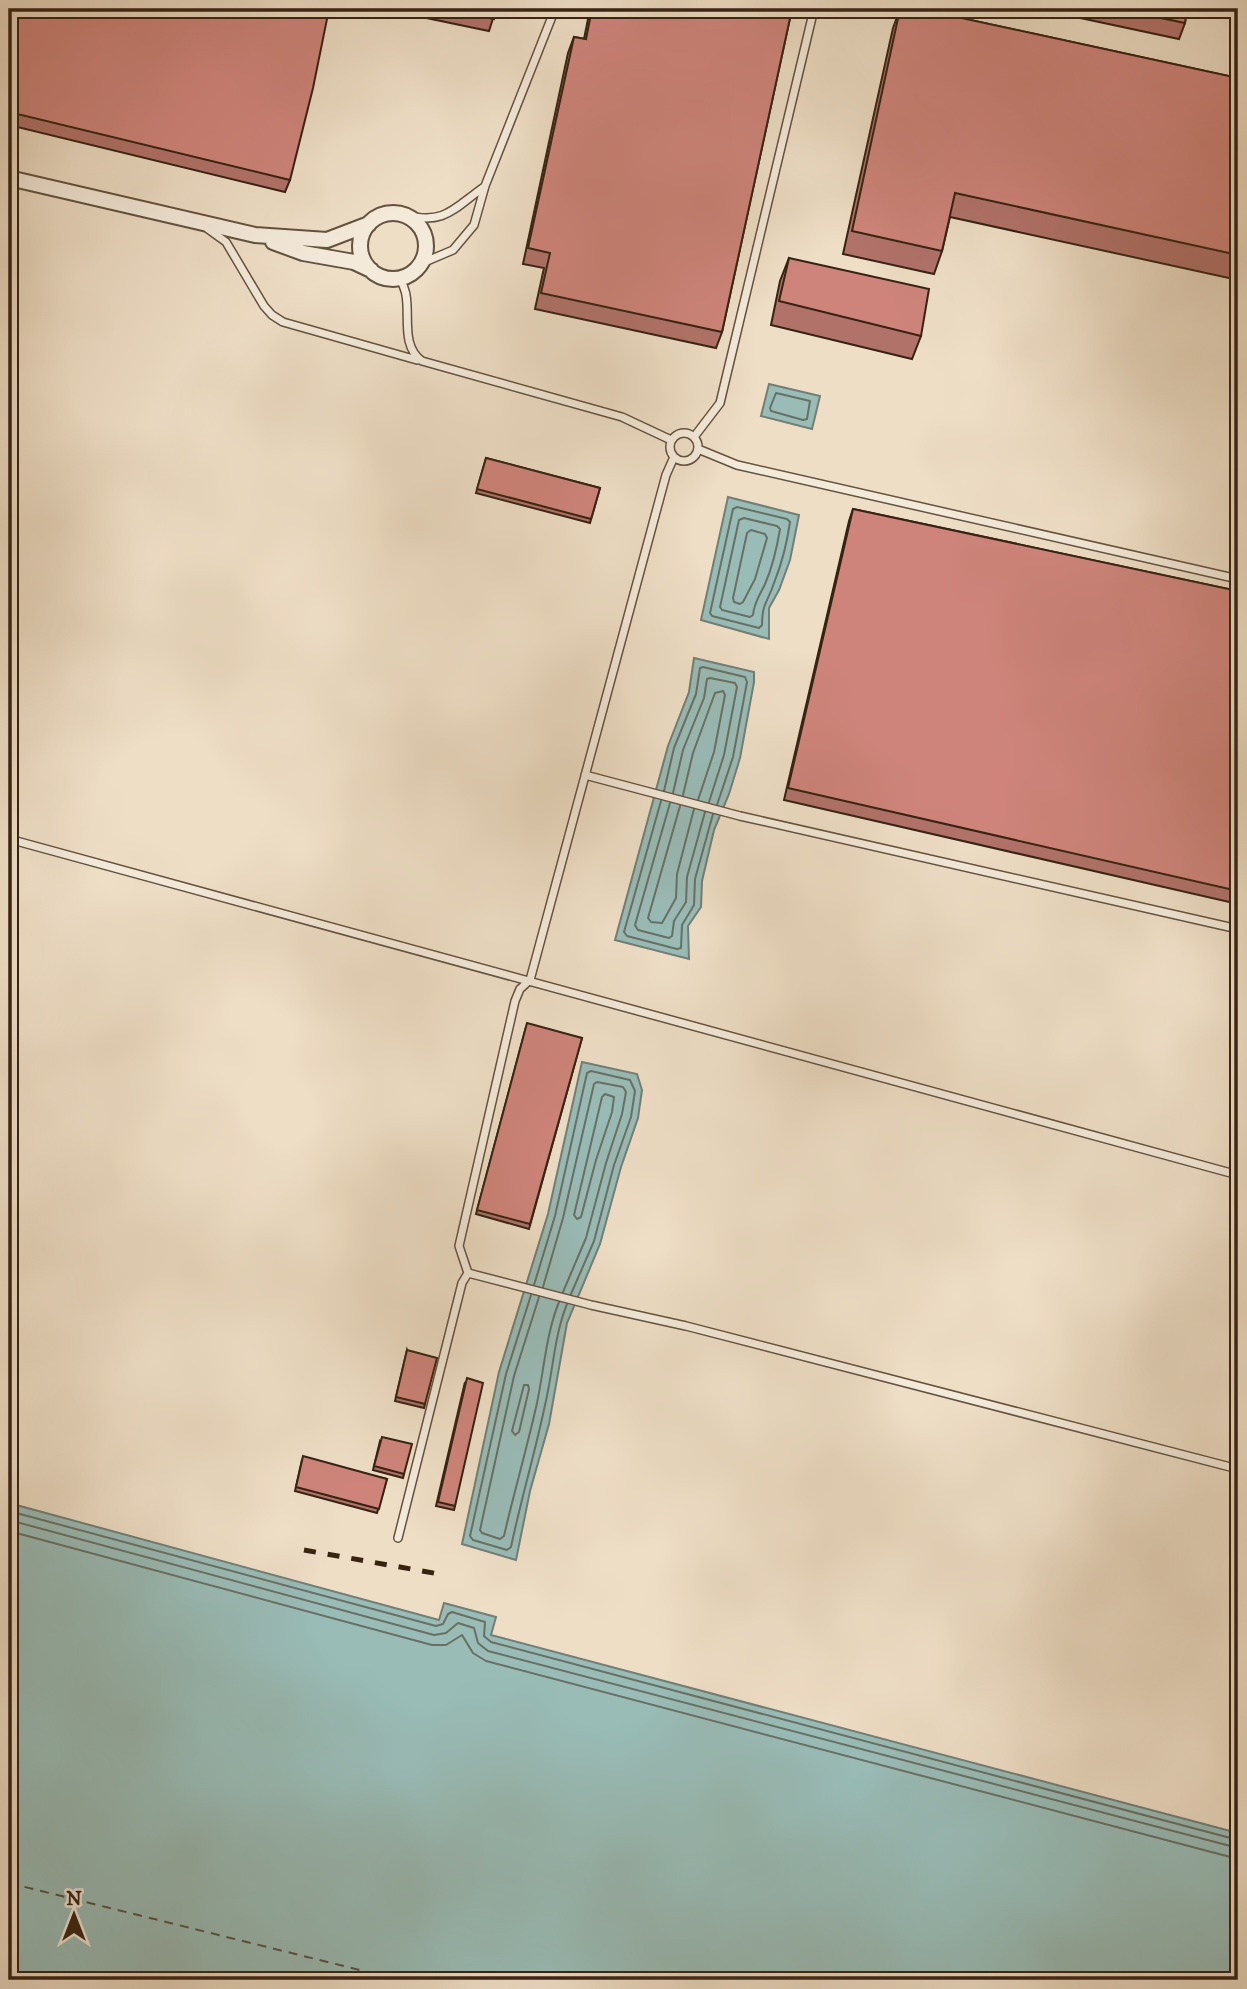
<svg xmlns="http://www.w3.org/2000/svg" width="1247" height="1989" viewBox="0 0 1247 1989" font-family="'IM FELL DW Pica',serif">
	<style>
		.water { fill: #99bcb7; stroke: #717f75; stroke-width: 2 }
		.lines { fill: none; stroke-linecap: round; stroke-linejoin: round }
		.shore { stroke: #687064; stroke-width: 2 }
		.ferry { stroke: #545144; stroke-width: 2; stroke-dasharray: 9 7; stroke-linecap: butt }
		.lane-casing { stroke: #64523f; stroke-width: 10 }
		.street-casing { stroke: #64523f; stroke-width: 18 }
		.lane { stroke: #f4eada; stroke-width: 7 }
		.street { stroke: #f4eada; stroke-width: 14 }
		.rail { stroke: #362312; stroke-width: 5; stroke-dasharray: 12 12; stroke-linecap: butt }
		.wall { fill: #b1726a; stroke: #362312; stroke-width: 2 }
		.building { fill: #ce847b; stroke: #362312; stroke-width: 2 }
	</style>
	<rect width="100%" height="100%" fill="#eedec6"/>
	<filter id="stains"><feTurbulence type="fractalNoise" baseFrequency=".00286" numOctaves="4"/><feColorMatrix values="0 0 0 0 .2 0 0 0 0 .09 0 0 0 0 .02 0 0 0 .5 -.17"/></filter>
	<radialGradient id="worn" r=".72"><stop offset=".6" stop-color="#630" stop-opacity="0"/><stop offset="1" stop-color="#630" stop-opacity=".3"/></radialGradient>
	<path class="water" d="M769 384 820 396 812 429 761 416Z
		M728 497 799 515 790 560 779 590 769 608V639L701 620Z
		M694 658 754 672V682L740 758 729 794 714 830 702 881 701 907 688 926 689 959 615 940 668 746 689 692Z
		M582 1062 637 1074 642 1090 638 1118 621 1167 600 1244 567 1323 549 1424 530 1491 516 1560 462 1544 499 1372 548 1214Z
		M9 1503 439 1620 444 1603 496 1617 491 1635 1238 1833V1980H9Z"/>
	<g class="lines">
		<path class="shore" d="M776 393 810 401 807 419 803 420 771 411 770 408Z
			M737 507 787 519 790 522C787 543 782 563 774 583 768 602 762 603 762 625L759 628 712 616 710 613 733 509Z
			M744 518 777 526 780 529C777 547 773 566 765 584 760 595 754 602 753 615L750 617 722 610 720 607 739 520Z
			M751 530 765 534 767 538 755 579 743 602 740 604 734 602 733 598 747 533Z
			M664 791 674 748 696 694 700 668 703 667 745 677 747 682 733 757 717 805
			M673 793 683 750 704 698 707 679 710 678 735 683 737 687 724 755 709 802
			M683 795 693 753 715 693 723 691 725 695 714 752 698 800
			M661 801 624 932 627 936 677 949 681 948 682 925 694 905 695 879 713 814
			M670 803 635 925 638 930 669 938 672 936 674 921 686 902 687 877 705 812
			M680 806 648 918 651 922 662 923 676 898 677 874 694 809
			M605 1094 614 1097 612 1112 596 1160 581 1217 577 1219 574 1215 602 1097Z
			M534 1285 555 1216 587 1073 591 1071 630 1080 635 1091 631 1117 614 1165 594 1241 571 1294
			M543 1287 563 1218 594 1084 597 1082 623 1087 626 1092 622 1114 606 1163 586 1238 563 1292
			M531 1295 506 1374 470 1536 473 1540 507 1550 511 1547C521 1499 535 1453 545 1405 553 1372 554 1336 567 1304
			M539 1297 514 1376 480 1530 482 1533 500 1539 504 1536C514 1492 527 1448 537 1403 544 1370 546 1334 559 1302
			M524 1385H528L529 1389 519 1432 515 1435 512 1431Z
			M9 1511 436 1626 443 1624 448 1614 452 1612 485 1622 484 1636 491 1642 1238 1840
			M9 1520 434 1635 446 1633 458 1623 474 1628 478 1643 488 1651 1238 1848
			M9 1531 432 1645H446L462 1635 473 1653 486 1661 1238 1859"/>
		<path class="ferry" d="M9 1883 400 1980"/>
		<g class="lane-casing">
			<path id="lane" d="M405 215C445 225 453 209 484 187
				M208 229 226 242 264 306 272 315 283 322 417 360
				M420 264 453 250 474 225 485 186 555 9
				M400 278C402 283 405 289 406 295 410 317 401 346 422 361L622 417 671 440
				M670 447a14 14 0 1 1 28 0a14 14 0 1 1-28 0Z
				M694 437 720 403 814 9
				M698 449 737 465 1238 579
				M585 775 740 816 1238 929
				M9 839 1238 1175
				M468 1273 591 1305 686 1326 1238 1469
				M398 1538 462 1283 468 1273 459 1246 515 1001 520 989 530 980 666 475 674 457"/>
		</g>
		<g class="street-casing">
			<path id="street" d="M9 178 255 235 327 240 369 224
				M360 246a33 33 0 1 1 66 0a33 33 0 1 1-66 0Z
				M273 242 303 253 354 262 371 270"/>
		</g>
		<use href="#lane" class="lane"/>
		<use href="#street" class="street"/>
		<path class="rail" d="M304 1550 439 1574"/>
	</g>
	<path class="wall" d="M9 9 290 180 285 192 9 125Z
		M383 9H496L489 31Z
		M590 9H792L722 332 716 348 535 309 544 268 523 264 568 53 574 37 584 39Z
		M900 9H920L1238 78V280L950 217 942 251 934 274 843 254 893 28Z
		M1038 9H1187L1185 23 1179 39Z
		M789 258 921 336 912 359 771 325 780 281Z
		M486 458 600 488 590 523 476 493Z
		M853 509 1238 591V904L784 800 849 521Z
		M526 1027 582 1038 529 1229 476 1214Z
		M407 1350 425 1404 424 1408 395 1401Z
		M465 1382 455 1506 454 1510 436 1506Z
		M380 1441 404 1474 403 1478 373 1470Z
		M302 1460 387 1479 377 1513 295 1491Z"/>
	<path class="building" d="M9 9H329L313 88 290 180 9 112Z
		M445 9H496L494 19Z
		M592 9H792L722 332 541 293 550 253 528 248 574 37 586 39Z
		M900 9H920L1238 78V255L955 193 942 251 852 231Z
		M1118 9H1187L1185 23Z
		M789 258 929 289 921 336 779 301Z
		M486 458 600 488 591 519 477 489Z
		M853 509 1238 591V891L788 788Z
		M527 1023 582 1038 530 1224 477 1210Z
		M407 1350 437 1358 425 1404 396 1397Z
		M467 1378 483 1383 455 1506 438 1502Z
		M382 1437 412 1444 404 1474 374 1466Z
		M303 1456 387 1479 379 1509 296 1487Z"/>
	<rect width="1247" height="1989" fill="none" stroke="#eedec6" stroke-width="35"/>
	<rect x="10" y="10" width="1226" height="1968" fill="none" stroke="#362312" stroke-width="3.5"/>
	<rect x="18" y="18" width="1212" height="1954" fill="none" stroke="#362312" stroke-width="2"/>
	<g transform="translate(74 1915)" stroke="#f4eada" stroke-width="5" paint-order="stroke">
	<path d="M0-5L12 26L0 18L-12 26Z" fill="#362312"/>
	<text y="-10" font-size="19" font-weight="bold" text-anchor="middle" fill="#362312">N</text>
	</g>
	<rect width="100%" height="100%" filter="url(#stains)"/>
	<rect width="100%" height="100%" fill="url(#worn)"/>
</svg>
